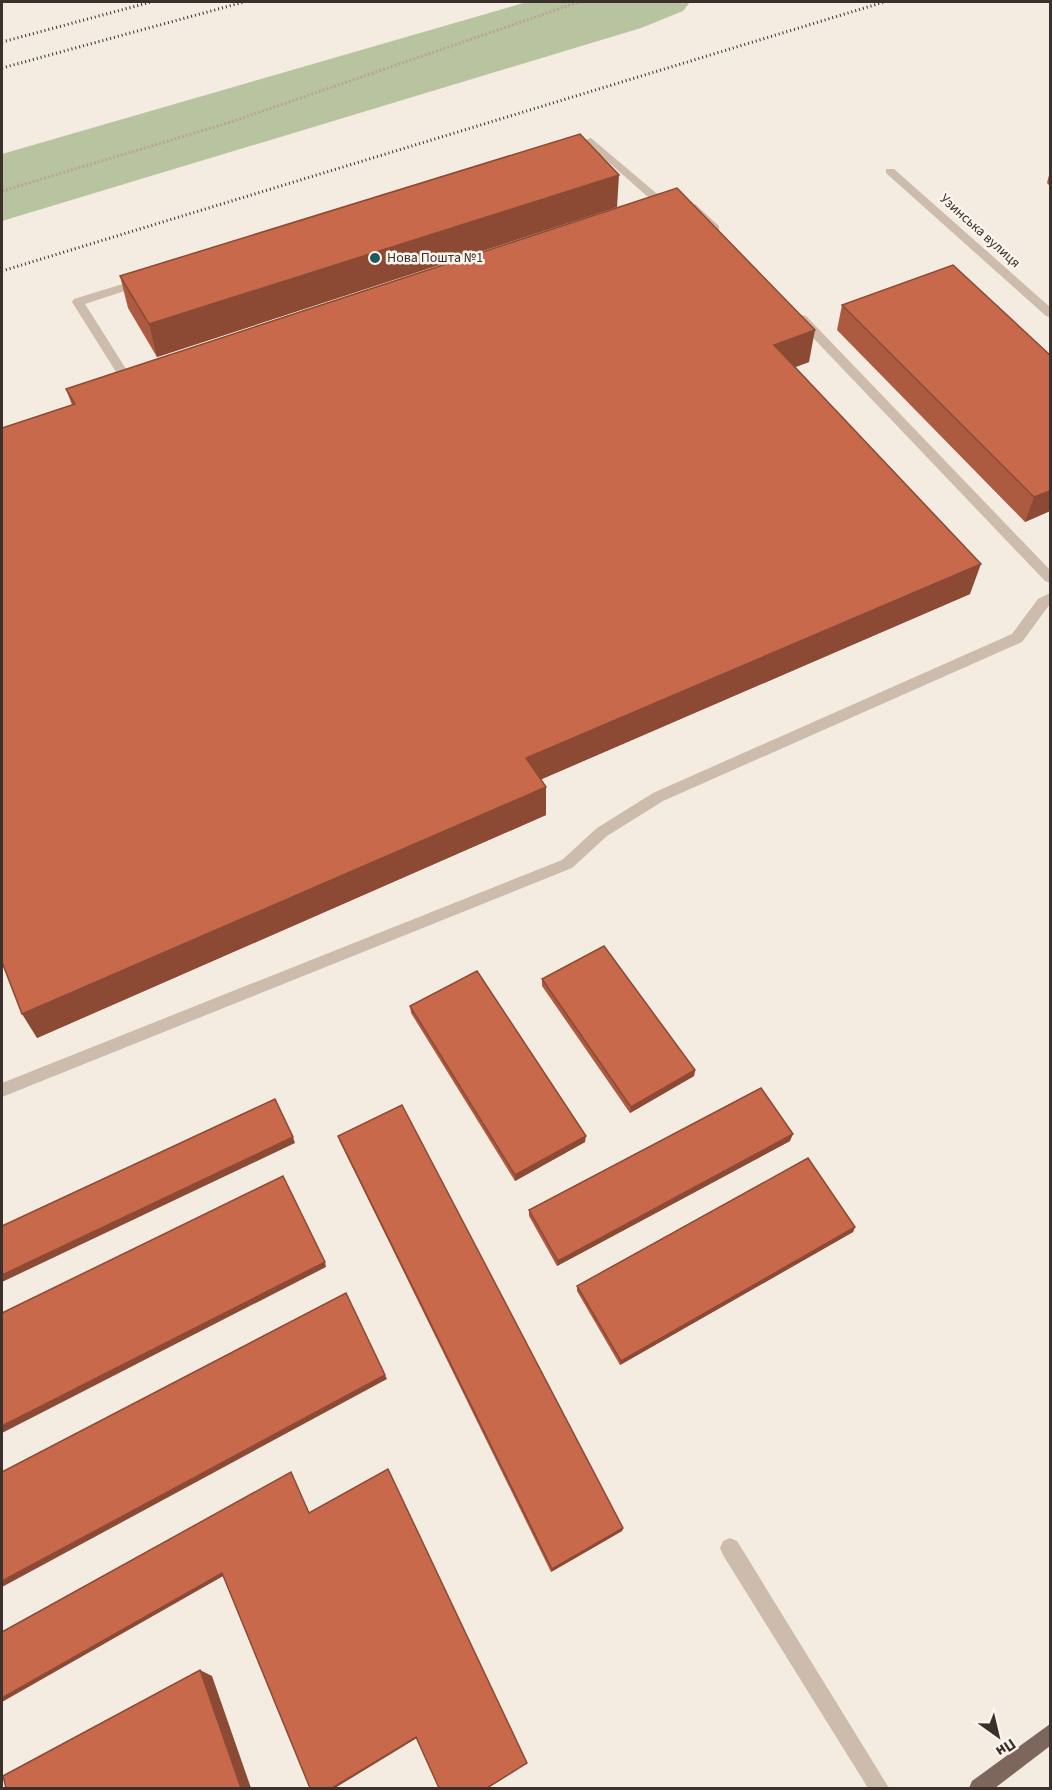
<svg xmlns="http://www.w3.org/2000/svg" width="1052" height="1790" viewBox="0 0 1052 1790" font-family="'Source Sans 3',sans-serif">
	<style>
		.green { fill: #b8c4a0 }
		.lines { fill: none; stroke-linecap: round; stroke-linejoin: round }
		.path { stroke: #b9a596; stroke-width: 3; stroke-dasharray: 2 2; stroke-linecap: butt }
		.lane { fill: #cdbbac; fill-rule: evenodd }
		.street { fill: #cdbbac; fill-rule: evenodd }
		.primary { fill: #7d675c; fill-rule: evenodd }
		.rail { stroke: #3b302b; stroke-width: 3; stroke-dasharray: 1 3; stroke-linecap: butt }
		.wall { fill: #ac5a40 }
		.shaded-wall { fill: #8c4a34 }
		.building { fill: #c8694b; stroke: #8c4a34; stroke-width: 1.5 }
		.poi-dot { fill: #1f5a5e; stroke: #fbf5ee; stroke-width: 2 }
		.labels { text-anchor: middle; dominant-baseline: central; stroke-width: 5; stroke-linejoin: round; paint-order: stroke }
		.far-street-label { font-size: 14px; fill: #3b302b; stroke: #fbf5ee }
		.far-poi-label { font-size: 14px; fill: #3b302b; stroke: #fbf5ee; text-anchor: start }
	</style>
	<rect width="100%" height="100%" fill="#f4ebe1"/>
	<path class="green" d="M527 2H690L683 11 641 28 2 221V154Z"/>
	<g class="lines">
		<path class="path" d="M2 191 231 122 579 2"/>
		<path class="lane" d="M591 138 656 193 676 199V203L648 197 589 145 569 151 564 148Z
			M695 204 719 226V230H711L693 211 677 216 672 213Z
			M142 278 148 282 146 284 85 304 138 388 132 392 128 391 72 302 74 299Z
			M802 315 806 316 1050 570V583L1045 581 798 322 796 319Z
			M1050 593V604L1022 642 663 801 607 836 572 868 2 1097V1083L562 860 597 828 653 793 1012 634 1038 599Z
			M730 1538 737 1541 889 1788H868L723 1555 720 1548 723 1541Z"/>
		<path class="street" d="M886 169H894L1050 307V317L1046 316 886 173Z"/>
		<path class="primary" d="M1050 1724V1746L995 1788H969L972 1781Z"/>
		<path class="rail" d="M2 42 151 2
			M2 68 244 2
			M2 271 884 2"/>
	</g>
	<path class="wall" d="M1050 171V186L1047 183Z
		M617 207 157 357 128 308 120 276Z
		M842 305 1050 355V511L1025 522 837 330Z
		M809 362 795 367 970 594 541 779 546 787V815L37 1038 72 405 66 389Z
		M542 979 695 1070 694 1076 630 1113 542 986Z
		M410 1006 585 1142 515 1181 411 1013Z
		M338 1136 623 1528 622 1531 551 1572 340 1142Z
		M790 1141 557 1266 529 1216V1210Z
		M855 1227 853 1232 620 1365 577 1291V1286Z"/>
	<path class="shaded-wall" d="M619 175 617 207 157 357 149 324Z
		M815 330 809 362 769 377 774 345Z
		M1050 491V511L1025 522 1034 497Z
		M981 564 970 594 526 786V758Z
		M546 787V815L37 1038 22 1014Z
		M695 1070 694 1076 630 1113 631 1107Z
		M793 1134 790 1141 557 1266 558 1261Z
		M586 1136 585 1142 515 1181V1175Z
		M293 1137 295 1143 2 1282V1275Z
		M855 1227 853 1232 620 1365 621 1361Z
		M325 1262 326 1267 2 1433V1426Z
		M385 1375 387 1379 2 1587V1581Z
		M623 1528 622 1531 551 1572 552 1569Z
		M222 1573 225 1575 2 1702V1698Z
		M200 1670 212 1676 251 1788H241Z
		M416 1737 417 1738 335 1788H332Z"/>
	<path class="building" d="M580 134 619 175 149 324 120 276Z
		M677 188 815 330 774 345 981 564 526 758 546 787 22 1014 2 962V428L75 404 66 389Z
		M953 265 1050 355V491L1034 497 842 305Z
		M604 946 695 1070 631 1107 542 979Z
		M477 971 586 1136 515 1175 410 1006Z
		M761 1088 793 1134 558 1261 529 1210Z
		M275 1099 293 1137 2 1275V1226Z
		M402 1105 623 1528 552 1569 338 1136Z
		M808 1158 855 1227 621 1361 577 1286Z
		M283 1176 325 1262 2 1426V1313Z
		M346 1293 385 1375 2 1581V1472Z
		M388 1469 527 1763 487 1788H439L416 1737 332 1788H310L222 1573 2 1698V1632L291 1472 309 1513Z
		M200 1670 241 1788H6L3 1776Z"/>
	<circle class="poi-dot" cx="375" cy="258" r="6"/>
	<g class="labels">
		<g class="far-street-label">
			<text transform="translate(980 231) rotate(42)">Узинська вулиця</text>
		</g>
		<g class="far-poi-label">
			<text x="387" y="258">Нова Пошта №1</text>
		</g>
	</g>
	<rect width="1052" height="1790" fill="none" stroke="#3b302b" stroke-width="6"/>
	<g transform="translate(998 1736) rotate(146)" stroke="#fbf5ee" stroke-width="4.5" paint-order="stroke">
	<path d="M0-4.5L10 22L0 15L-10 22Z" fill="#3b302b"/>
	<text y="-9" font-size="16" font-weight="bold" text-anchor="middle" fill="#3b302b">Пн</text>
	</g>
</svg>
